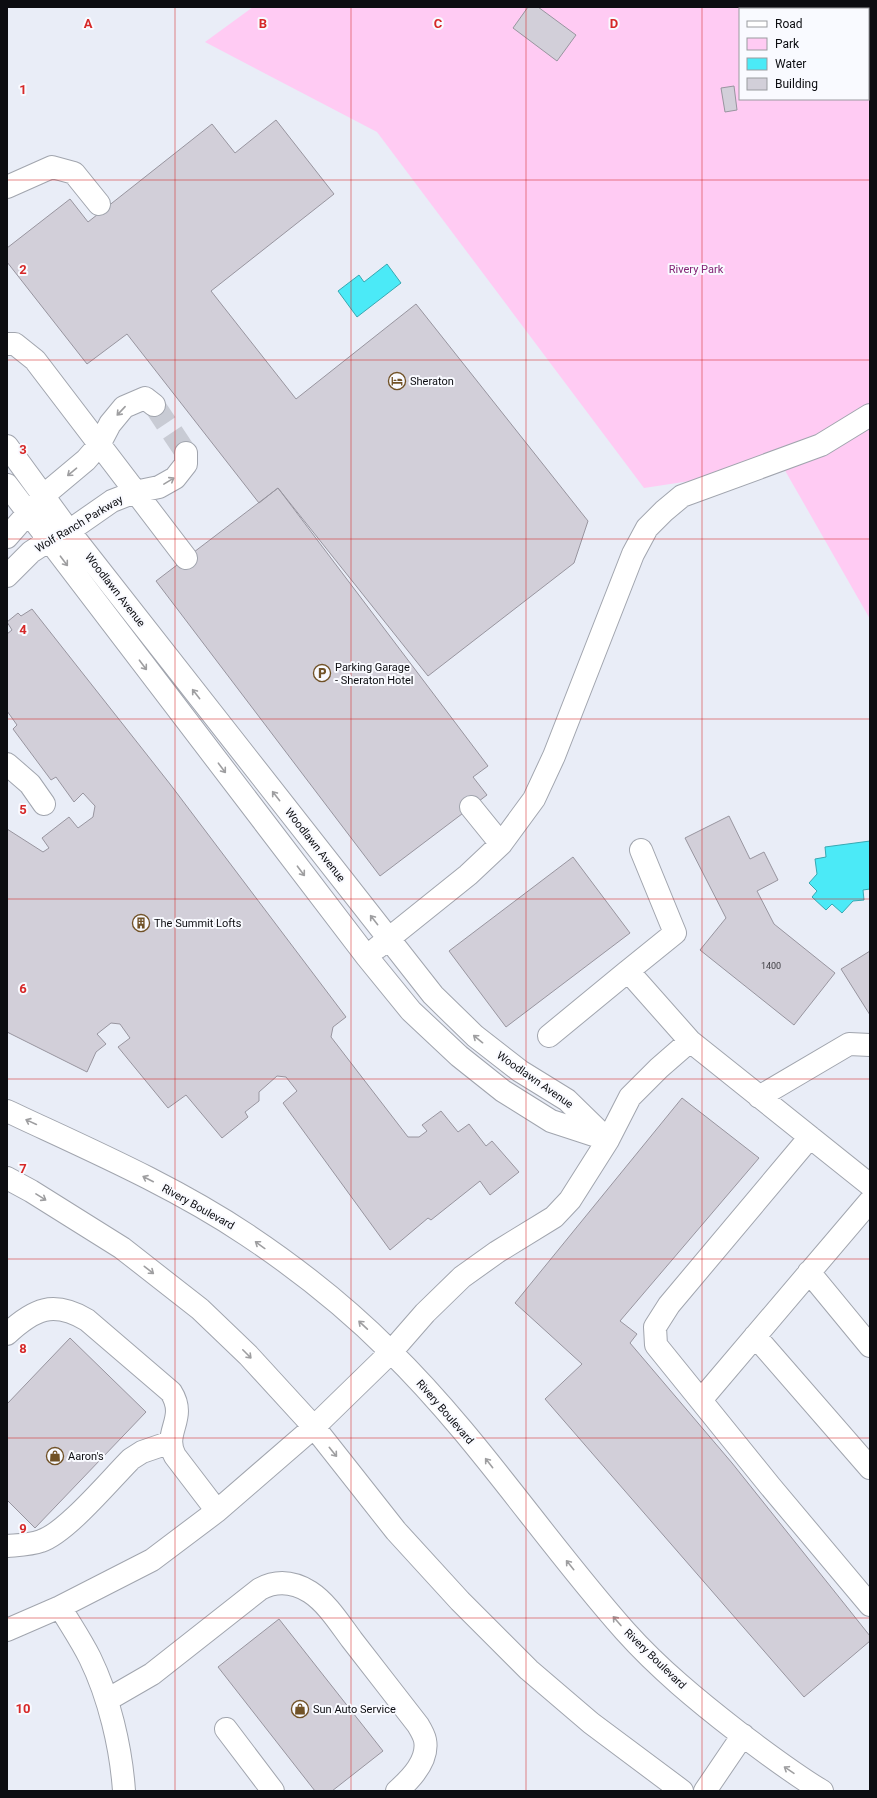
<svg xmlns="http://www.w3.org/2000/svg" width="877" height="1798" viewBox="0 0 877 1798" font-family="Roboto,sans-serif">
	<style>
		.green { fill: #ffcbf3; fill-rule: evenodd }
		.water { fill: #4beaf7; stroke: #38a8b2 }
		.building { fill: #d2cfd9; stroke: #98959f }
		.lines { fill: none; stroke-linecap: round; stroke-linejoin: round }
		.minor-tunnel { stroke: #c8cbd4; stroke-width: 22; stroke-dasharray: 22 11; stroke-linecap: butt }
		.minor-casing { stroke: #a1a5ae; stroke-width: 24 }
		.minor { stroke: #fff; stroke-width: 22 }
		.oneway { stroke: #9e9ea0 }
		.grid { fill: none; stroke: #d62828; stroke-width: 1; stroke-opacity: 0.55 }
		.labels { text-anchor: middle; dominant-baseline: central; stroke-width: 4; stroke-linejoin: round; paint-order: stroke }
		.number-label { font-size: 9px; fill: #3e3e43 }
		.park-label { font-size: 11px; fill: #832475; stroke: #f9faff }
		.poi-label { font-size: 11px; fill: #0c0d11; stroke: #f9faff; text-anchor: start }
		.street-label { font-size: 11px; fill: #0c0d11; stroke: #f9faff }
		.grid-label { font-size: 13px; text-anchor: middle; font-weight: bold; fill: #d62828; stroke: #f9faff; stroke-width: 4; stroke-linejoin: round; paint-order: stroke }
	</style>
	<rect width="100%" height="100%" fill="#e9edf7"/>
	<path class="green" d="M253 7H870V619L783 467 644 488 377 132 205 42ZM740 9H868V99H740Z"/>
	<path class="water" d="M387 264 401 283 357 317 338 291 359 275 364 282Z
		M870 841V889L863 890 864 900 853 901 842 913 832 904 826 910 812 897 817 891 809 883 817 874 815 859 826 857 825 847Z"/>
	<path class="building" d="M528 7H538L576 35 557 61 513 28Z
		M734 86 737 110 725 112 721 88Z
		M276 120 334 194 211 291 296 399 416 304 588 521 574 563 428 676 278 488 259 503 127 334 87 364 7 262V248L70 199 88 222 212 124 235 153Z
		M278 488 488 766 473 777 487 795 380 876 156 581Z
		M32 609 170 784 346 1017 333 1027 331 1037 408 1137H419L427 1131 422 1125 441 1111 458 1132 469 1124 486 1146 492 1141 519 1172 490 1195 480 1181 431 1220 428 1218 390 1250 283 1103 297 1091 286 1077 277 1076 259 1092V1101L245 1112 248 1117 222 1138 186 1095 168 1108 118 1047 130 1038 120 1024 111 1023 97 1034 106 1044 96 1052 87 1072 7 1032V829L43 852 49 848 42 838 69 817 78 828 93 817 95 806 83 793 74 802 56 777 51 780 13 729 17 725 7 711V634L12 630 7 622 18 613 21 616Z
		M729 816 750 859 764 852 778 880 757 891 774 924 835 973 794 1025 700 950 726 918 685 838Z
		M573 857 630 933 506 1027 449 951Z
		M870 951V1015L841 969Z
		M682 1098 759 1158 620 1321 637 1334 630 1343 732 1463 870 1636V1641L804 1697 545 1399 582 1364 515 1303Z
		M70 1338 146 1412 35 1528 7 1500V1404Z
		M279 1619 383 1751 332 1791H315L218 1667Z"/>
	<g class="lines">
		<path class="minor-tunnel" d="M154 405 186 453"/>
		<g class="minor-casing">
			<path id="minor" d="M7 187 52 167 74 173 99 204
				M7 344H15L35 360 186 558
				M7 446 69 531 433 995 475 1036 520 1071 567 1100 608 1140
				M7 485 367 957 411 1011 459 1056 503 1091 551 1121 603 1138
				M7 537 43 496 86 460 99 445 110 424 124 407 145 398 154 405
				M7 576 31 552 48 541 69 531 112 501 135 492 159 487 175 478 186 464V453
				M7 764 30 784 44 804
				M471 807 501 844
				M641 850 675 933 628 971 690 1041
				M377 948 468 875 501 844 534 799 554 756 633 554 647 528 664 511 682 496 821 445 870 415
				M549 1036 628 971
				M759 1097 849 1044 870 1045
				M7 1111C88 1149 172 1185 247 1235 298 1269 346 1307 389 1350 477 1436 544 1540 625 1631 659 1669 698 1701 738 1732 765 1752 792 1773 822 1791
				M810 1137 669 1305 655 1327 656 1345 770 1486 870 1605
				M7 1178 31 1191 122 1248 200 1309 248 1355 314 1427 396 1531 460 1601 529 1670 591 1723 682 1791
				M809 1272 870 1346
				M7 1334C34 1309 53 1300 87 1320L171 1392C188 1419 162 1432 175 1456L217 1511
				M755 1336 870 1468
				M701 1400 870 1201
				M7 1546C18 1545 30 1545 41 1541 66 1533 110 1480 131 1459L142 1452 171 1442
				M60 1607C70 1624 81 1640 90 1658 109 1697 121 1747 124 1791
				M7 1630 60 1607 152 1560 217 1511 314 1427 391 1352 425 1313 462 1277 497 1252 554 1217 570 1200 608 1140 630 1097 659 1068 690 1041 870 1185
				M107 1700 152 1674 260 1589C277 1580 294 1582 310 1592 327 1603 340 1624 352 1640 374 1668 396 1697 418 1725 421 1730 424 1735 425 1740 429 1760 411 1779 397 1791
				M226 1729 273 1791
				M705 1791 743 1735"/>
		</g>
		<use href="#minor" class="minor"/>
	</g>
	<defs><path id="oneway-shaft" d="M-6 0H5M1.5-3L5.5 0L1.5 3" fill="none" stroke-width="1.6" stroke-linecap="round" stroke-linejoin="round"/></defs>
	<g class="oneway">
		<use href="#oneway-shaft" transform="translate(121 411) rotate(133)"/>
		<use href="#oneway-shaft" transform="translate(72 472) rotate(140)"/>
		<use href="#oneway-shaft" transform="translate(169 481) rotate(-31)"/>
		<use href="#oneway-shaft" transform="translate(64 561) rotate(53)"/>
		<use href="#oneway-shaft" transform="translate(143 665) rotate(53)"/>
		<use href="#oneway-shaft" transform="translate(196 694) rotate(-128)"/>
		<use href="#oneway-shaft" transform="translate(222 768) rotate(53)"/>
		<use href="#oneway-shaft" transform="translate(276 796) rotate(-128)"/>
		<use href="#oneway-shaft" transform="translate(301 871) rotate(53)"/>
		<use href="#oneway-shaft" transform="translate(374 920) rotate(-128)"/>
		<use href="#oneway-shaft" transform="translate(478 1039) rotate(-141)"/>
		<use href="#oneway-shaft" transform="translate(31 1122) rotate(-155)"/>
		<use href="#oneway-shaft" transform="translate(148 1179) rotate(-153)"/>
		<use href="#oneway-shaft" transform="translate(41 1197) rotate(32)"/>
		<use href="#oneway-shaft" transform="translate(260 1245) rotate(-144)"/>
		<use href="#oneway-shaft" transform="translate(149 1270) rotate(38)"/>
		<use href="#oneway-shaft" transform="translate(363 1325) rotate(-137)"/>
		<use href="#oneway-shaft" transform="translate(247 1354) rotate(45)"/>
		<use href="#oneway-shaft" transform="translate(333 1452) rotate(51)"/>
		<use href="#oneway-shaft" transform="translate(489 1463) rotate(-128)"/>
		<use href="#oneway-shaft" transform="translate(570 1565) rotate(-129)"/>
		<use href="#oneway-shaft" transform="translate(617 1621) rotate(-131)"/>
		<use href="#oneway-shaft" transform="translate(789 1770) rotate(-146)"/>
	</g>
	<path class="grid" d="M175 7V1791M351 7V1791M526 7V1791M702 7V1791M7 180H870M7 360H870M7 539H870M7 719H870M7 899H870M7 1079H870M7 1259H870M7 1438H870M7 1618H870"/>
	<defs>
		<g id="hotel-ring" transform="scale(0.9)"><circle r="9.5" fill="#f9faff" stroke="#715227" stroke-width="1.5"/><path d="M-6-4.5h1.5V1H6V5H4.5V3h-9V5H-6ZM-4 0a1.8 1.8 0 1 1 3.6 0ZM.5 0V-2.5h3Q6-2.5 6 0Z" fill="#715227"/></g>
		<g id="parking-ring" transform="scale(0.9)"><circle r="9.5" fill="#f9faff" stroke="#715227" stroke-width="1.5"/><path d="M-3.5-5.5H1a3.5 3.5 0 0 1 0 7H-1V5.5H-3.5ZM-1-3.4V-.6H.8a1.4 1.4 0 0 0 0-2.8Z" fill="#715227"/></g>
		<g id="building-ring" transform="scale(0.9)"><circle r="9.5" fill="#f9faff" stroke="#715227" stroke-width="1.5"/><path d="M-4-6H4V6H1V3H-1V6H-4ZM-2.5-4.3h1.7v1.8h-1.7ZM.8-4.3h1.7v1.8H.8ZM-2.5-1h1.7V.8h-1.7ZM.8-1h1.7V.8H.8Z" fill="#715227"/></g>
		<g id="shop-ring" transform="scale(0.9)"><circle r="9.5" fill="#f9faff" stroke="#715227" stroke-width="1.5"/><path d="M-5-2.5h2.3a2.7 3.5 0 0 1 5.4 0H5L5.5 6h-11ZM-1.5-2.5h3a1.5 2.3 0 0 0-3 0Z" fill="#715227"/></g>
	</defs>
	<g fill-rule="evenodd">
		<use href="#hotel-ring" x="397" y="381"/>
		<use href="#parking-ring" x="322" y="673"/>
		<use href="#building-ring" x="141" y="923"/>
		<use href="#shop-ring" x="55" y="1456"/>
		<use href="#shop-ring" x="300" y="1709"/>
	</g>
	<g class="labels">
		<g class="number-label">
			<text x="771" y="966">1400</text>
		</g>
		<g class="park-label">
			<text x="696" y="269">Rivery Park</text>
		</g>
		<g class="poi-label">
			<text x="410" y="381">Sheraton</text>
			<text x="335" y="667">Parking Garage<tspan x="335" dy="13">- Sheraton Hotel</tspan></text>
			<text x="154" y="923">The Summit Lofts</text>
			<text x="68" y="1456">Aaron's</text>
			<text x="313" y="1709">Sun Auto Service</text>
		</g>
		<g class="street-label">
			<text transform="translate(79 524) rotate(-31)">Wolf Ranch Parkway</text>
			<text transform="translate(115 590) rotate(52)">Woodlawn Avenue</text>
			<text transform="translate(315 845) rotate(52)">Woodlawn Avenue</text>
			<text transform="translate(535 1080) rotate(35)">Woodlawn Avenue</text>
			<text transform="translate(198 1207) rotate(29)">Rivery Boulevard</text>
			<text transform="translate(445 1412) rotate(49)">Rivery Boulevard</text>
			<text transform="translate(655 1659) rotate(44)">Rivery Boulevard</text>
		</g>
	</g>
	<g class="grid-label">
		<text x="88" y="28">A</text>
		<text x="263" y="28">B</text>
		<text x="438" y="28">C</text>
		<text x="614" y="28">D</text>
		<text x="23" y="94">1</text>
		<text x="23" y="274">2</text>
		<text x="23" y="454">3</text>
		<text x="23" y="634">4</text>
		<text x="23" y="814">5</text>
		<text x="23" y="993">6</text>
		<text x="23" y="1173">7</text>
		<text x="23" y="1353">8</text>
		<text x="23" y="1533">9</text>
		<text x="23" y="1713">10</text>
	</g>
	<rect width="877" height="1798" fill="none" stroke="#0c0d11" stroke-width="16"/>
	<rect x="739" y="8" width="130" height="92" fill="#f9faff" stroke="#9a9ba0"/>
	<rect x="747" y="21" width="20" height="6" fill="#ffffff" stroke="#9a9ba0"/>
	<text x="775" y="28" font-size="12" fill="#0c0d11">Road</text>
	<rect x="747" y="38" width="20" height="12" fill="#ffcbf3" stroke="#9a9ba0"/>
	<text x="775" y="48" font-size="12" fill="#0c0d11">Park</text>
	<rect x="747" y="58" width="20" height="12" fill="#4beaf7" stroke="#9a9ba0"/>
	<text x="775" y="68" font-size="12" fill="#0c0d11">Water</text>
	<rect x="747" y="78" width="20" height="12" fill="#d2cfd9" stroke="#9a9ba0"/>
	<text x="775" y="88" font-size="12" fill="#0c0d11">Building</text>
</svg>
